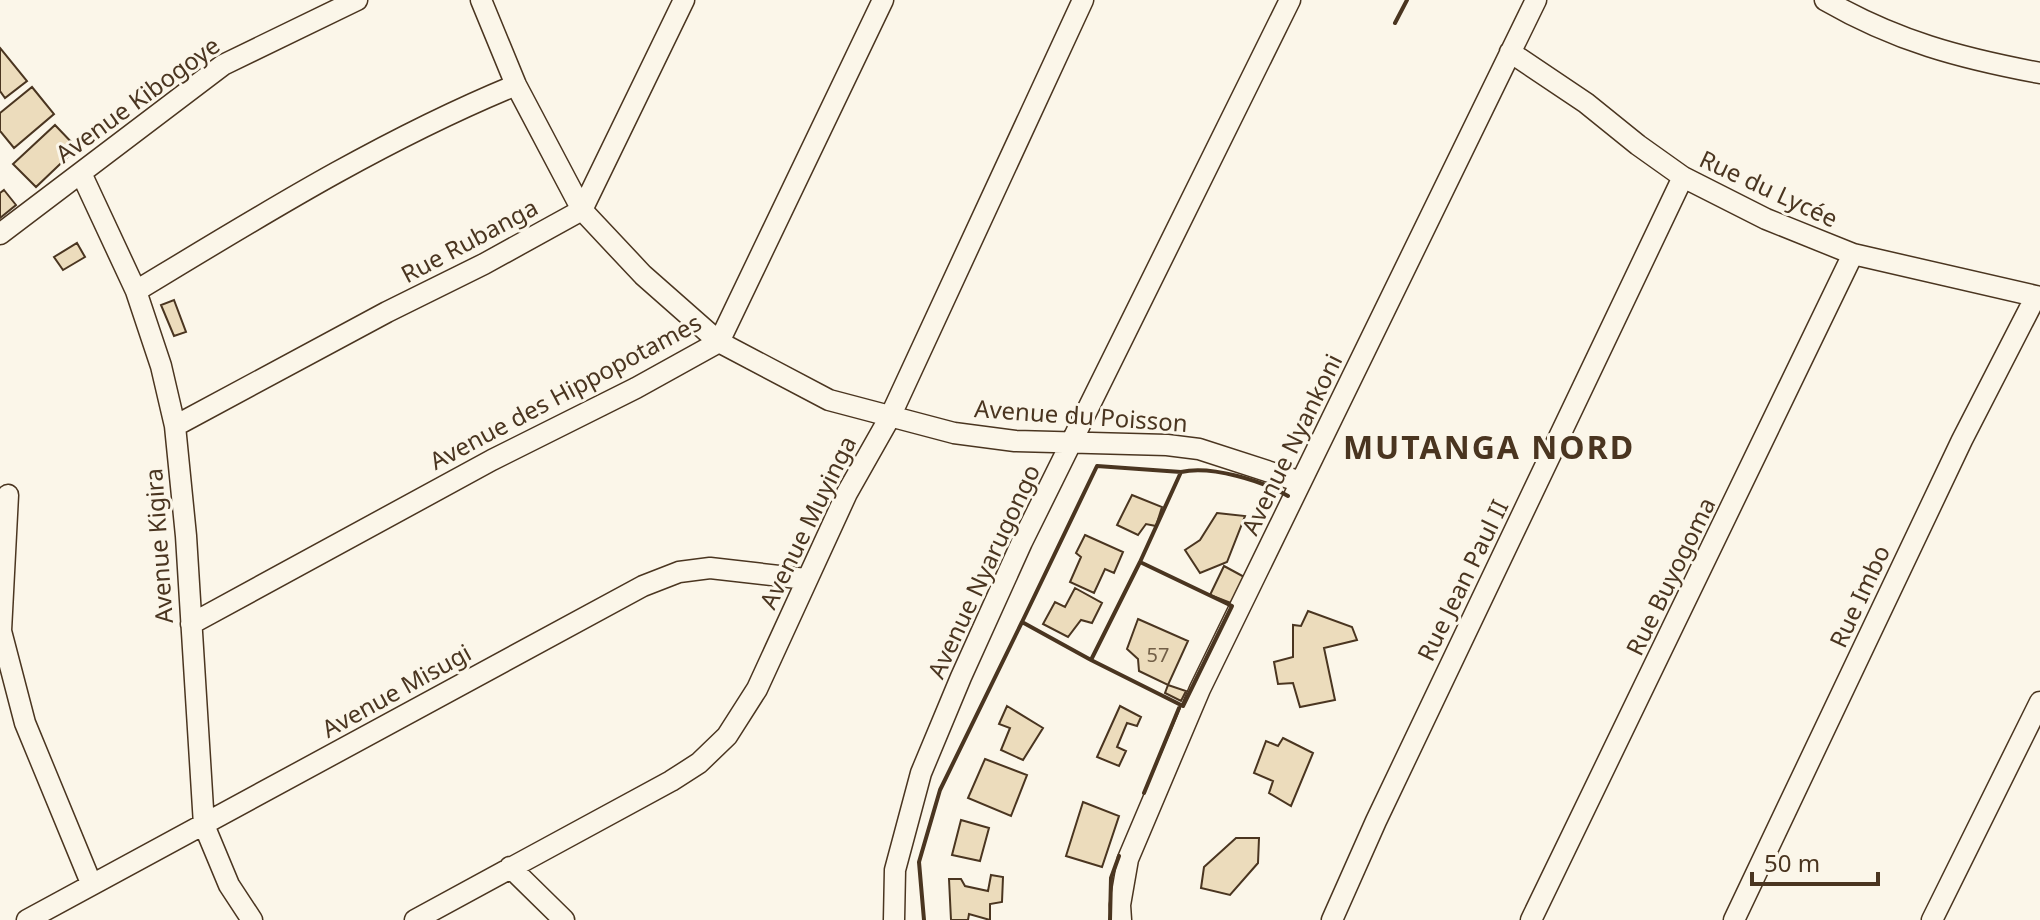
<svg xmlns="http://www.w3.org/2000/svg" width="2040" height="920" viewBox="0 0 2040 920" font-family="'Noto Sans',sans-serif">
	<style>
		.building { fill: #ecdcbc; stroke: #4a3520; stroke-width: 2 }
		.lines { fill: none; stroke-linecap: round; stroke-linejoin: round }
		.minor-casing { stroke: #4a3520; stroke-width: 23 }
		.minor { stroke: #fbf6e9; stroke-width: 20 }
		.wall { stroke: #4a3520; stroke-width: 4 }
		.labels { text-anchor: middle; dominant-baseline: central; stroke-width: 6; stroke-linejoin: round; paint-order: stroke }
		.number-label { font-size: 20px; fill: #725f47 }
		.street-label { font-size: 24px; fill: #4a3520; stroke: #fbf6e9 }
		.district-label { font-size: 32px; font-weight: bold; letter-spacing: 2px; fill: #4a3520; stroke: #fbf6e9 }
	</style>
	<rect width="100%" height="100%" fill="#fbf6e9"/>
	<path class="building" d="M0 48 27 81 5 98 0 91Z
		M32 87 54 114 14 148 0 131V113Z
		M55 125 77 148 36 187 13 164Z
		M4 190 16 205 0 218V193Z
		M77 243 85 257 63 270 54 257Z
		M174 300 186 332 174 336 161 305Z
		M1132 495 1162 507 1156 526 1146 524 1138 535 1117 525Z
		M1217 513 1245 516 1227 562 1200 573 1185 550 1200 540Z
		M1085 535 1123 552 1114 573 1105 569 1094 593 1070 582 1081 557 1076 553Z
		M1224 566 1248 579 1236 605 1210 595Z
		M1075 588 1102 603 1092 623 1081 620 1068 637 1043 624 1055 602 1065 607Z
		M1308 611 1352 627 1357 640 1324 648 1335 700 1300 707 1293 683 1278 684 1274 662 1293 657V625L1301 626Z
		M1138 619 1188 641 1168 685 1139 671 1138 659 1127 649Z
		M1168 685 1186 691 1181 701 1165 693Z
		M1007 706 1043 728 1023 760 1001 750 1010 728 999 724Z
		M1120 706 1141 717 1137 726 1127 723 1117 747 1126 751 1119 766 1097 757Z
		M1283 738 1313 753 1291 806 1269 793 1273 781 1254 773 1266 741 1278 746Z
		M985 759 1027 775 1011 816 968 798Z
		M1083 802 1119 816 1102 867 1066 856Z
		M961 820 989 828 980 861 952 855Z
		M1236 838H1259L1258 863 1230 895 1201 888 1204 867Z
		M991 875 1003 877 1002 902 990 904V920L969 914 968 920H951L949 879H961L965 886 988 891Z"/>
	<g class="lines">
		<g class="minor-casing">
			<path id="minor" d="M481 0 516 85 582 210 643 275 719 342 829 400 954 433 1015 441 1167 445 1199 449 1301 482
				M1825 0C1896 41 1960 58 2040 73
				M1510 52 1586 103 1638 145 1683 177 1766 219 1853 254 2040 297
				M81 173 136 291 161 366 175 426 186 536 204 825 229 885 252 920
				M0 234 223 65 357 0
				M136 291C260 216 382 140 516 85
				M175 426 387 312 484 264 582 210 684 0
				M8 495 1 631 25 723 91 883
				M191 624 492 460 636 388 719 342 883 0
				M510 867 564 920
				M27 920 643 586 679 572 710 568 806 579
				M415 920 671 781 699 763 727 736 757 689 847 493 890 417 1083 0
				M894 920 895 870 921 773 961 677 1022 542 1290 0
				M1121 920 1120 905 1128 859 1200 689 1536 0
				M1332 920 1376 821 1683 177
				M1531 920 1853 254
				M1734 920 1962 440 2036 296
				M1932 920 2040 702"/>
		</g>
		<use href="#minor" class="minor"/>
		<path class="wall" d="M1395 23 1407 0
			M1140 562 1232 606 1183 706 1091 660Z
			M1140 562 1181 472C1211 465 1263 481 1288 496
			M1091 660 1022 622 1097 466 1181 472
			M1144 793 1179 708
			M924 920 919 862 940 790 1022 622
			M1110 920 1111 878 1119 856"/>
	</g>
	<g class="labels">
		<g class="number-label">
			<text x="1158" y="654">57</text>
		</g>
		<g class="street-label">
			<text transform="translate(137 99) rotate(-36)">Avenue Kibogoye</text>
			<text transform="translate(1769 188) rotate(25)">Rue du Lycée</text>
			<text transform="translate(469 240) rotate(-28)">Rue Rubanga</text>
			<text transform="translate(565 391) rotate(-28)">Avenue des Hippopotames</text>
			<text transform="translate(1081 415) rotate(4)">Avenue du Poisson</text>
			<text transform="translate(1291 444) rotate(-64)">Avenue Nyankoni</text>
			<text transform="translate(807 522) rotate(-64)">Avenue Muyinga</text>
			<text transform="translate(158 546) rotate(-94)">Avenue Kigira</text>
			<text transform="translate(983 571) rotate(-65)">Avenue Nyarugongo</text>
			<text transform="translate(1670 576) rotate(-64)">Rue Buyogoma</text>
			<text transform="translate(1462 580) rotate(-64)">Rue Jean Paul II</text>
			<text transform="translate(1859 596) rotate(-65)">Rue Imbo</text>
			<text transform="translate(396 690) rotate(-29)">Avenue Misugi</text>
		</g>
		<g class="district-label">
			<text x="1489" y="446">MUTANGA NORD</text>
		</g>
	</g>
	<path d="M1752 872v12h126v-12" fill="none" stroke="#4a3520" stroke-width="4"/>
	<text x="1764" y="872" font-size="24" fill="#4a3520" stroke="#fbf6e9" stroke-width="6" paint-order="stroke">50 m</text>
</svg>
